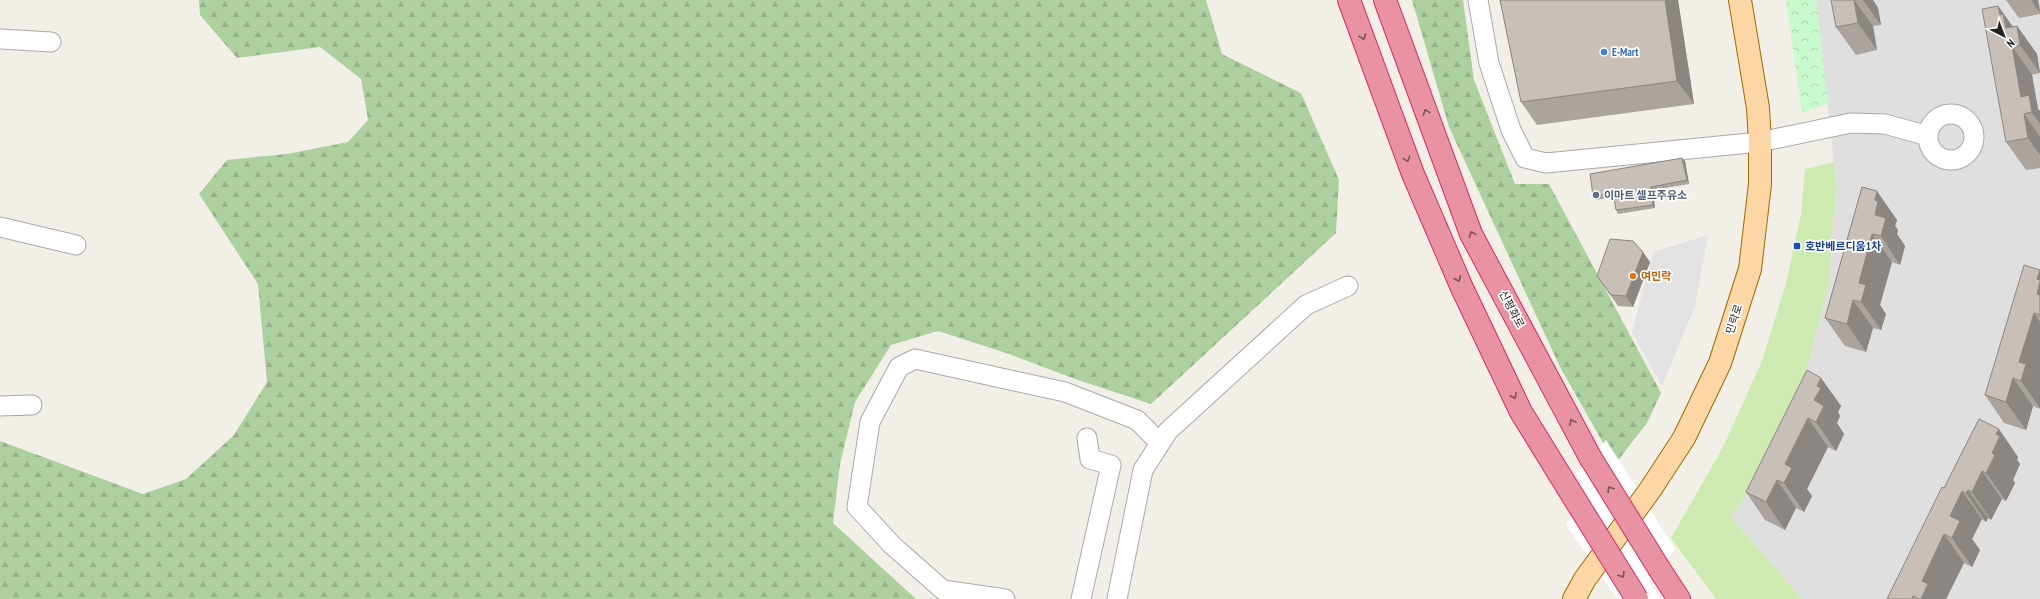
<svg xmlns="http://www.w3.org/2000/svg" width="2040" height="599" viewBox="0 0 2040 599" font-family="'PT Sans Narrow','Noto Sans KR',sans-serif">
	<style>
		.residential { fill: #e0dfdf }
		.grass { fill: #cdebb0 }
		.forest { fill: url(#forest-firs) }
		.park { fill: url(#park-crowns) }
		.parking { fill: #e2e2e2 }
		.pier { fill: #fff }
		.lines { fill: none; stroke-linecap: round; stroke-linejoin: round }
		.minor-casing { stroke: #a9a9a9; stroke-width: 21 }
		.major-casing { stroke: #a06b00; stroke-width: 24 }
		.highway-casing { stroke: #dc2a67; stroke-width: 24 }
		.minor { stroke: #fff; stroke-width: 19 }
		.major { stroke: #fcd6a4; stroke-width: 22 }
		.highway { stroke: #e892a2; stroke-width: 22 }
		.highway-bridge-casing { stroke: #dc2a67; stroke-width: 24; stroke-linecap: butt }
		.highway-bridge { stroke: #e892a2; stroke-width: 22 }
		.wall { fill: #aba49e }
		.shaded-wall { fill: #8b8681 }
		.building { fill: #c7bfb8; stroke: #8b8681 }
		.oneway { stroke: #7b545c }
		.shop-dot { fill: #3f7fe0; stroke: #fff; stroke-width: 1.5 }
		.service-dot { fill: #5c6f8a; stroke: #fff; stroke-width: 1.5 }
		.transit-dot { fill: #1a4fb4; stroke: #fff; stroke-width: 1.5 }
		.food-dot { fill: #e8710a; stroke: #fff; stroke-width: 1.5 }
		.labels { text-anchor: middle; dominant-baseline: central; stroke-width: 3.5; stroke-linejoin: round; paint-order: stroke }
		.shop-label { font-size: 11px; font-weight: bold; fill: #366cbe; stroke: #fff; text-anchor: start }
		.service-label { font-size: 11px; font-weight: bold; fill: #4e5e75; stroke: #fff; text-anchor: start }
		.transit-label { font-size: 11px; font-weight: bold; fill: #164399; stroke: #fff; text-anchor: start }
		.food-label { font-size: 11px; font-weight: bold; fill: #c56008; stroke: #fff; text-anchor: start }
		.street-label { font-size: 11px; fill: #222; stroke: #fff }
	</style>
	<defs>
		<pattern id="forest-firs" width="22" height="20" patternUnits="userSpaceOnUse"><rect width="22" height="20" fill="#add19e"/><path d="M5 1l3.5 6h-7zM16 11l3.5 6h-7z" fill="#95b388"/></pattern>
		<pattern id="park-crowns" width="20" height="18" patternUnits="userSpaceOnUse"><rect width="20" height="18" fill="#c8facc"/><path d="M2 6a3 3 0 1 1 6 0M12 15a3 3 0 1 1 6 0" fill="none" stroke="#acd6af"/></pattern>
	</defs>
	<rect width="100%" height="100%" fill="#f2efe9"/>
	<path class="residential" d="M1816 0H2040V599H1802L1731 517 1772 458 1830 280 1831 240 1837 189Z"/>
	<path class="grass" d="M1834 162 1837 189 1831 240 1830 280 1803 382 1772 458 1731 517 1802 599H1716L1671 538 1723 447 1762 361 1786 283 1801 214 1805 169Z"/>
	<path class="forest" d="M199 0H1206L1222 54 1301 93 1339 180 1336 233 1151 404 1075 379 1009 354 938 331 891 345 855 402 840 464 833 523 916 599H0V441L143 494 186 479 234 435 267 382 258 284 199 194 227 160 287 154 348 142 368 120 361 79 320 47 237 58 200 15Z
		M1412 0H1463L1474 80 1515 184H1549L1661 393 1647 423 1615 464 1560 367 1449 127Z"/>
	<path class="park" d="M1786 0H1816L1828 104 1802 112Z"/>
	<path class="parking" d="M1708 235 1695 306 1662 386 1632 332 1653 252Z"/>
	<path class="pier" d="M1606 440 1675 549 1651 584 1661 599H1617L1566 525 1587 495 1576 473Z"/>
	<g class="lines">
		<g class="minor-casing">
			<path id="minor" d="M1478 0 1489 63 1511 130 1525 158 1546 163 1760 142 1851 123 1885 124 1928 136
				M0 39 51 42
				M1928 137a23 23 0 1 1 46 0a23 23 0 1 1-46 0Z
				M0 227 76 245
				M0 406 32 405
				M1005 599 943 590 892 545 857 507 870 422 899 367 915 359 1065 392 1137 420 1160 443
				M1081 599 1111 465 1090 459 1087 438
				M1117 599 1143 470 1168 431 1306 305 1348 286"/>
		</g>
		<g class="major-casing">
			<path id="major" d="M1574 599 1585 579 1650 490 1684 438 1720 363 1750 269 1760 184V142L1758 108 1740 0"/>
		</g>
		<g class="highway-casing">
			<path id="highway" d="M1349 0 1413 174 1462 288 1521 412 1579 506
				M1385 0 1471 234 1590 457
				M1660 570 1679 599"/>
		</g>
		<use href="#minor" class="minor"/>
		<use href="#major" class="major"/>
		<use href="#highway" class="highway"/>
		<g class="highway-bridge-casing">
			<path id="highway-bridge" d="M1590 457 1660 570
				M1579 506 1637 599"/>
		</g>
		<use href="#highway-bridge" class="highway-bridge"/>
	</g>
	<path class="wall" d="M1500 0H1678L1694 104 1537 125 1521 102Z
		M1831 0H1873L1878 8 1881 25 1873 26 1877 50 1856 55 1836 27Z
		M2006 0H2038L2040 9V14L2019 18Z
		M1998 6 2013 27 2017 26 2037 54 2040 73 2032 75 2038 109 2040 111V168L2026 170 2006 142Z
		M1685 161 1689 184 1653 190 1655 208 1618 214 1616 210 1614 197 1596 200 1593 196Z
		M1862 187 1897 220 1895 226 1898 230 1897 234 1905 246 1900 265 1892 262 1880 305 1886 314 1881 330 1873 328 1866 352 1845 346 1825 318Z
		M1650 262 1633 307 1618 306 1597 276Z
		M2040 270V409L2033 406 2026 430 2004 423 1985 395Z
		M1821 378 1841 406 1838 412 1840 416 1837 423 1844 434 1836 451 1828 447 1807 489 1812 496 1804 512 1796 508 1785 530 1765 520 1746 492Z
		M1979 419 2018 457 2017 460 2020 464 2013 480 2015 483 2006 501 2002 499 1991 520 1988 518 1986 522 1982 519 1972 539 1980 550 1972 567 1964 563 1946 599H1887L1944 488Z"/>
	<path class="shaded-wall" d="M1665 0H1678L1694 104 1677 81Z
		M1854 0 1873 26 1877 50 1858 23Z
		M1863 0H1873L1878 8 1881 25Z
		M2031 0H2038L2040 13Z
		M1998 6 2018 34 2017 26 2037 54 2040 73 2020 45 2006 28 2000 15Z
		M2012 46 2032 75 2038 109 2040 111V124L2021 97Z
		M2024 114 2040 137V155L2028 138Z
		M1682 158 1685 161 1689 184 1687 180Z
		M1651 187 1653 190 1655 208 1653 205Z
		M1877 191 1897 220 1895 226 1898 230 1897 234 1905 246 1900 265 1881 236 1875 215V200Z
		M1872 234 1892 262 1880 305 1886 314 1881 330 1861 302 1859 283Z
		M1643 252 1650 262 1633 307 1626 296Z
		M2040 270V299L2037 294V279Z
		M1853 300 1873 328 1866 352 1847 324Z
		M2034 313 2040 322V408L2021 381 2019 362Z
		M1821 378 1841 406 1838 412 1840 416 1837 423 1844 434 1836 451 1816 422 1814 400 1817 386Z
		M2013 378 2033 406 2026 430 2006 402Z
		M1808 418 1828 447 1807 489 1812 496 1804 512 1784 483 1785 464Z
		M1999 429 2018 457 2017 460 2020 464 2013 480 2015 483 2006 501 1986 473 1992 453 1996 434Z
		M1982 471 2002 499 1991 520 1972 492Z
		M1777 480 1796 508 1785 530 1766 502Z
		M1968 490 1988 518 1986 522 1966 493Z
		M1962 491 1982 519 1972 539 1980 550 1972 567 1952 538 1950 516Z
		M1944 534 1964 563 1946 599H1921L1922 581Z"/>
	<path class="building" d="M1500 0H1665L1677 81 1521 102Z
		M1831 0H1854L1858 23 1836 27Z
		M1998 6 2000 15 2003 14 2006 28 2017 26 2020 45 2012 46 2021 97 2029 95 2032 112 2024 114 2028 138 2006 142 1982 9Z
		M1682 158 1687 180 1651 187 1653 205 1616 210 1613 193 1593 196 1590 174Z
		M1862 187 1877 191 1875 200 1878 201 1875 215 1886 218 1881 236 1872 234 1859 283 1866 285 1861 302 1853 300 1847 324 1825 318Z
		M1610 239 1633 241 1643 252 1626 296 1611 295 1597 276Z
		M2024 265 2040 270 2037 279 2040 280V282L2037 294 2040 295V315L2034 313 2019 362 2026 364 2021 381 2013 378 2006 402 1985 395Z
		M1807 370 1821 378 1817 386 1821 388 1814 400 1824 406 1816 422 1808 418 1785 464 1792 468 1784 483 1777 480 1766 502 1746 492Z
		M1979 419 1999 429 1996 434 2000 436 1992 453 1995 455 1986 473 1982 471 1972 492 1968 490 1966 493 1962 491 1950 516 1960 521 1952 538 1944 534 1922 581 1928 584 1921 599H1919L1913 596 1912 599H1887L1942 487 1944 488Z"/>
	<defs><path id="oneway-chevron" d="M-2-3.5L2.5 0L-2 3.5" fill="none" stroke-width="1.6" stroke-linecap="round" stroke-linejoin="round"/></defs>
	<g class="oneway">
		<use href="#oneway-chevron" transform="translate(1363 37) rotate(70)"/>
		<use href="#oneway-chevron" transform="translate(1426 112) rotate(-110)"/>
		<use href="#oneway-chevron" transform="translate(1407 159) rotate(70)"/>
		<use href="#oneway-chevron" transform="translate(1472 234) rotate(-114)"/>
		<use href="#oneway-chevron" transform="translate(1458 279) rotate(67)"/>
		<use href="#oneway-chevron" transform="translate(1514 396) rotate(64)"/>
		<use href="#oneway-chevron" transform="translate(1572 422) rotate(-118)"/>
		<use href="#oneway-chevron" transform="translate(1610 489) rotate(-122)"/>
		<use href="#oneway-chevron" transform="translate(1622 575) rotate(58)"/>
	</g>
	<circle class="shop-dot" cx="1604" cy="52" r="4"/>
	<circle class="service-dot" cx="1596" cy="195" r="4"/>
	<rect class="transit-dot" x="1793" y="242" width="8" height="8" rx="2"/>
	<circle class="food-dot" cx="1633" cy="276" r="4"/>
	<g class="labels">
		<g class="shop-label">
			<text x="1612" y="52">E-Mart</text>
		</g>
		<g class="service-label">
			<text x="1604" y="195">이마트 셀프주유소</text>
		</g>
		<g class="transit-label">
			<text x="1805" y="246">호반베르디움1차</text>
		</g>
		<g class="food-label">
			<text x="1641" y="276">여민락</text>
		</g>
		<g class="street-label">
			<text transform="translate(1512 309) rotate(62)">신평화로</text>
			<text transform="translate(1734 319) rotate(-72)">민락로</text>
		</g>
	</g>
	<g transform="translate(2004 36) rotate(138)" stroke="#ffffff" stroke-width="3" paint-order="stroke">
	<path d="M0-3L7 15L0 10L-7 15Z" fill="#222222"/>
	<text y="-6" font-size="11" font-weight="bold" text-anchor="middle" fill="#222222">N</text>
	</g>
</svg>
